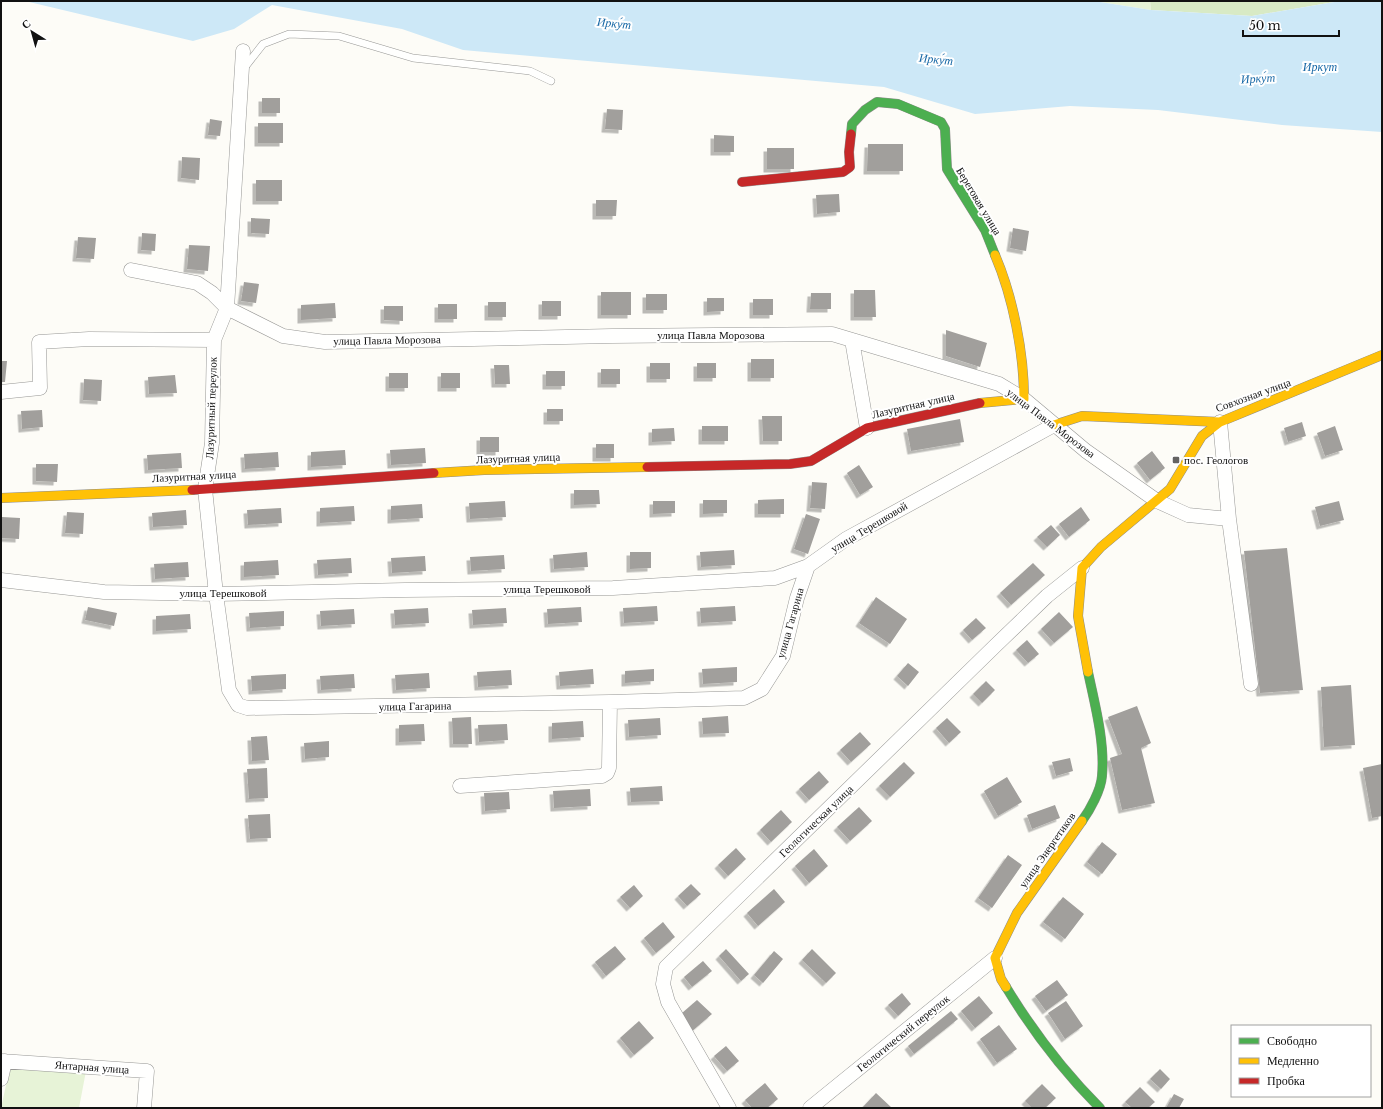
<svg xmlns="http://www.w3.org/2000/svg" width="1383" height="1109" viewBox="0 0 1383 1109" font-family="'Libre Baskerville',serif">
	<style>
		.green { fill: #e7f3d7 }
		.forest { fill: #d8eac5 }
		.water { fill: #cde8f7 }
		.building { fill: #a19f9c; filter: url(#shadow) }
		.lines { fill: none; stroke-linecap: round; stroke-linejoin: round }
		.lane-casing { stroke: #979795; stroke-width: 8 }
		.street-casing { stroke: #979795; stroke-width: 15 }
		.fast-casing { stroke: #8e8d8b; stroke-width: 10 }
		.slow-casing { stroke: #8e8d8b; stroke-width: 10 }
		.jam-casing { stroke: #8e8d8b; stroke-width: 10 }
		.lane { stroke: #fffffe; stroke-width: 7 }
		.street { stroke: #fffffe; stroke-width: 14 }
		.fast { stroke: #4caf50; stroke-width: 9 }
		.slow { stroke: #ffc107; stroke-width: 9 }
		.jam { stroke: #c62828; stroke-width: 9 }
		.poi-dot { fill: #646362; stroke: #fff; stroke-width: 1.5 }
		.labels { text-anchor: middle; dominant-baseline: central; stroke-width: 4; stroke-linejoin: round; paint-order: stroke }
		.street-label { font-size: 11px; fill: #111; stroke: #fff }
		.poi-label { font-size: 11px; fill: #111; stroke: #fff; text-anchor: start }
		.water-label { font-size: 12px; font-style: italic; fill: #1768a6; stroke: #fff }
	</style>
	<defs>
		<filter id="shadow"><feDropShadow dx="-3.5" dy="3.5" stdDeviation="0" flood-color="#0004"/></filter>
	</defs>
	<rect width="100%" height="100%" fill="#fdfcf7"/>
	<path class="green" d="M1094 1H1150L1151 10Z
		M10 1067 86 1071 79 1108H1Z"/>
	<path class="forest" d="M1150 1H1340L1252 16 1151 10Z"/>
	<path class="water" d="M25 1H1094L1151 10 1252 16 1340 1H1382V132L1282 125 1158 110 1070 106 975 114 884 87 463 50 402 29 272 5 234 29 193 41Z"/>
	<path class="building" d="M262 98H280V113H262Z
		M607 109 623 110 622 130 605 129Z
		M210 119 222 121 220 136 208 135Z
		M258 123H283V143H258Z
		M714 135 734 136V152H714Z
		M868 144H903V171H867Z
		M767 148H794V169H767Z
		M182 157 200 158 199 180 181 178Z
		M256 180H282V201H256Z
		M839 194 840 212 817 214 816 195Z
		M596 200H617L616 216H596Z
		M251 218 270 219 269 234 251 233Z
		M1013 228 1029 231 1026 251 1010 248Z
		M142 233 156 234 155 251 141 250Z
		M78 237 96 238 94 259 76 258Z
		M189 245 210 246 208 271 187 269Z
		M244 282 259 284 256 303 241 301Z
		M854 290H875L876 317H854Z
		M601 292H631V315H601Z
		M811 293H831V309H810Z
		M646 294H667V310H646Z
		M707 298H724V311L707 312Z
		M753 299H773V315H753Z
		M542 301H561V316H542Z
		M488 302H506V317H488Z
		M335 303 336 318 301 320V305Z
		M438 304H457V319H438Z
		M384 306H403V321L384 320Z
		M946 330 987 343 980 367 946 356Z
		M751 359H774V378H751Z
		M1 361H7L5 382H1Z
		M650 363H670V379H650Z
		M697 363H716V378H697Z
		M494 365H509L510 384H495Z
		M601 369H620V384H601Z
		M546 371H565V386H546Z
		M389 373H408V388H389Z
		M441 373H460V388H441Z
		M175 375 177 393 149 394 148 377Z
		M84 379 102 380 101 401 83 400Z
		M547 409H563V421H547Z
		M42 410 43 427 22 429 21 411Z
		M762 416H782V441H763Z
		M960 419 964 442 911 451 907 429Z
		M1302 422 1306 436 1288 442 1284 428Z
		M702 426H728V441H702Z
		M1335 426 1343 450 1325 456 1317 433Z
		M674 428 675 441 652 442V429Z
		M480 437H499V452H480Z
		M596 444H614V458H596Z
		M425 448 426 463 391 465 390 450Z
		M345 450 346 465 311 467V452Z
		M1152 451 1165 468 1150 480 1137 463Z
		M278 452 279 467 245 469 244 454Z
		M181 453 182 468 148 470 147 455Z
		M36 464H58L57 482 36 481Z
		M859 465 873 487 860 495 847 473Z
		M812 482 827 483 825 509 810 508Z
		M574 490H599L600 504 574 505Z
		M784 499V514H758V500Z
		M703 500H727V513L703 514Z
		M505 501 506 517 470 519 469 503Z
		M653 501H675V513L653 514Z
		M1339 501 1344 520 1320 526 1315 507Z
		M422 504 423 518 391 520V506Z
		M354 506 355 521 320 523V508Z
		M1081 507 1090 520 1069 537 1059 524Z
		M281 508 282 523 248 525 247 510Z
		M186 510 187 525 153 527 152 513Z
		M67 512 84 513 83 534 65 533Z
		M806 514 820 519 808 554 794 549Z
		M2 517 20 518 19 539 1 538Z
		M1051 525 1060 535 1047 547 1037 537Z
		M1287 548 1303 690 1260 693 1244 551Z
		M734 550 735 565 701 567 700 552Z
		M587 552 588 567 554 569 553 555Z
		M630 552H651V568L630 569Z
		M504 555 505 569 471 571 470 557Z
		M425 556 426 571 392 573 391 558Z
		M351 558 352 573 318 575 317 560Z
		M278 560 279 575 244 577V562Z
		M188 562 189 577 155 579 154 564Z
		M1033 563 1045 575 1011 605 1000 593Z
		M876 597 907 619 890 644 859 623Z
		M657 606 658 621 624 623 623 608Z
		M735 606 736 621 701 623 700 608Z
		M88 607 117 613 114 626 85 620Z
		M581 607 582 622 548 624 547 609Z
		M428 608 429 623 395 625 394 610Z
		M506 608 507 623 473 625 472 610Z
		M354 609 355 624 321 626 320 611Z
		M284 611V626L250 628 249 613Z
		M1059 612 1073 627 1054 643 1041 629Z
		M190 614 191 629 156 631V616Z
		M976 618 986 628 972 640 963 630Z
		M1027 640 1039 654 1028 663 1016 650Z
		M908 663 919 672 908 686 897 676Z
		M737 667V682L703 684 702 669Z
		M593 669 594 684 560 686 559 672Z
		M654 669V681L625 683V671Z
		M511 670 512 685 478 687 477 672Z
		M429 673 430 688 396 690 395 675Z
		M286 674V689L252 691 251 676Z
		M354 674 355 688 321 690 320 676Z
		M986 681 995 690 982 703 973 694Z
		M1351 685 1355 745 1324 747 1321 687Z
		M1137 706 1151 743 1141 748 1155 803 1122 810 1110 758 1122 754 1108 717Z
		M728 716 729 733 703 734 702 718Z
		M471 717 472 744H453L452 718Z
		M660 718 661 735 629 737 628 720Z
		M947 718 961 732 949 743 936 728Z
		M583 721 584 737 552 739V723Z
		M424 724 425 741 399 742V725Z
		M507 724 508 740 479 742 478 725Z
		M860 732 871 744 851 762 840 750Z
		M267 736 269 760 252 761 251 737Z
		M329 741V757L305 759 304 743Z
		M1070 758 1073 771 1056 776 1052 762Z
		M904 762 915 773 890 797 879 786Z
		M1382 764V816L1372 818 1363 768Z
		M267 768 268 798 249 799 247 769Z
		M819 771 829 782 809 800 799 789Z
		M1007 777 1022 802 998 816 984 791Z
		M662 786 663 801 631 802 630 788Z
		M590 789 591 806 554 808 553 791Z
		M509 792 510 809 485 811 484 793Z
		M1055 805 1060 818 1032 829 1027 815Z
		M859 807 872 821 850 841 837 827Z
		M781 810 792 822 771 842 760 830Z
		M270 814 271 838 250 839 248 815Z
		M1102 842 1117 854 1102 874 1087 862Z
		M736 848 746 859 728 876 718 865Z
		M814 849 828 866 809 883 795 866Z
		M1008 855 1022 865 992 908 978 898Z
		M691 884 701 894 687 906 678 896Z
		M634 885 643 896 630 908 620 897Z
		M774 889 785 902 758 926 747 913Z
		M1063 897 1084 914 1065 939 1043 922Z
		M663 922 675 937 656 953 644 938Z
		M615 946 626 959 606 976 595 962Z
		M726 949 749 974 741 981 719 956Z
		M812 949 836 973 826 983 802 960Z
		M774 951 783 959 763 983 754 975Z
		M703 961 712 971 692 987 684 977Z
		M1057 980 1068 995 1046 1011 1035 996Z
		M902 993 911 1004 898 1016 888 1005Z
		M979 996 993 1013 975 1028 961 1011Z
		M697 1000 712 1014 691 1032 681 1014Z
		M1066 1001 1083 1026 1065 1039 1048 1013Z
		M951 1011 958 1019 914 1054 908 1046Z
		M639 1021 654 1038 634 1055 620 1038Z
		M999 1025 1017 1049 997 1063 980 1039Z
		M726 1046 739 1061 727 1071 714 1056Z
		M1160 1069 1170 1079 1161 1089 1150 1079Z
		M765 1083 778 1099 767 1108H752L745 1100Z
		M1042 1084 1056 1098 1045 1108H1032L1025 1101Z
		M1140 1087 1155 1102 1148 1108H1132L1125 1102Z
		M876 1093 892 1108H862Z
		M1174 1094 1184 1099 1179 1108H1166Z"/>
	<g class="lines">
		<g class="lane-casing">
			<path id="lane" d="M245 67 263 44 289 34 339 36 413 58 530 71 551 81"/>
		</g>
		<g class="street-casing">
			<path id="street" d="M243 51 227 308 214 340 212 443 205 489 216 594 229 690 238 705 247 708 610 702 744 698 762 689 783 656 797 598 808 566
				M131 270 197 283 212 293 227 308 283 336 325 342 612 336 832 334 999 384 1024 399 1086 451 1157 501 1188 515 1229 519
				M852 340 867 428
				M1 392 40 388 39 342 89 339 214 340
				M1220 422 1229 519 1251 684
				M1 580 104 592 216 594 405 590 613 588 775 578 808 566 846 539 1054 425
				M460 786 602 776 607 773 609 768 610 702
				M1 1061 147 1071 144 1108
				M1 1079 5 1061
				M729 1108 668 1002 663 984 666 967 995 646 1047 596 1082 568
				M810 1108 995 958"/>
		</g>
		<g class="fast-casing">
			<path id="fast" d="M851 134 852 124 865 110 877 102 898 104 941 122 945 129 947 169 985 230 995 255
				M1082 821C1090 810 1101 790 1102 776 1105 742 1095 705 1088 672
				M1006 987C1032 1030 1064 1072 1100 1108"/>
		</g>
		<g class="slow-casing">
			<path id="slow" d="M980 403 1024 399C1024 353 1013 297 995 255
				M1054 425 1082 416 1220 422 1382 355
				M434 473 484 470 647 467
				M1 498 192 490
				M1088 672 1078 616 1082 568 1101 547 1170 489 1202 436 1220 422
				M1006 987 1001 979 995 958 1017 913 1082 821"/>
		</g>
		<g class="jam-casing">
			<path id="jam" d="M742 182 843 172 850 167 849 152 851 134
				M647 467 790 464 811 461 867 428 980 403
				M192 490 434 473"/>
		</g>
		<use href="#lane" class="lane"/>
		<use href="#street" class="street"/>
		<use href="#fast" class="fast"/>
		<use href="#slow" class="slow"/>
		<use href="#jam" class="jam"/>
	</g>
	<rect class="poi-dot" x="1172" y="456" width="8" height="8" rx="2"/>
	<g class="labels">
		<g class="street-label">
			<text transform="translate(979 201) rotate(59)">Береговая улица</text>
			<text x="711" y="335">улица Павла Морозова</text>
			<text transform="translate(387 340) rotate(-1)">улица Павла Морозова</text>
			<text transform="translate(1253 395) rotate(-20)">Совхозная улица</text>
			<text transform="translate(913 405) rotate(-13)">Лазуритная улица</text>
			<text transform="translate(211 408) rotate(-88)">Лазуритный переулок</text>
			<text transform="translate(1051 423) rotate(37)">улица Павла Морозова</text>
			<text transform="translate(518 458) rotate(-2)">Лазуритная улица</text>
			<text transform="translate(194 476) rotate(-3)">Лазуритная улица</text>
			<text transform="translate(869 527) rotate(-31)">улица Терешковой</text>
			<text x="547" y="589">улица Терешковой</text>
			<text x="223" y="593">улица Терешковой</text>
			<text transform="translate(790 623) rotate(-74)">улица Гагарина</text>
			<text transform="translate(415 706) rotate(-1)">улица Гагарина</text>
			<text transform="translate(816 821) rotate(-44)">Геологическая улица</text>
			<text transform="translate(1047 850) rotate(-55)">улица Энергетиков</text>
			<text transform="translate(903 1033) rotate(-39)">Геологический переулок</text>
			<text transform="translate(92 1067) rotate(4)">Янтарная улица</text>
		</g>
		<g class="poi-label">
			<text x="1184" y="460">пос. Геологов</text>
		</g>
		<g class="water-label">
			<text transform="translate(614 23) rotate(6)">Ирку́т</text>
			<text transform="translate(936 59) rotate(6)">Ирку́т</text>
			<text x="1320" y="66">Иркут</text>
			<text transform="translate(1258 78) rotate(-3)">Ирку́т</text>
		</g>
	</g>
	<rect width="1383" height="1109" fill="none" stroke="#111111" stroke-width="4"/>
	<rect x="1231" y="1025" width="140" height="72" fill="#ffffff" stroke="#a0a0a0"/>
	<rect x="1239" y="1038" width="20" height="6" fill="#4caf50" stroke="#a0a0a0"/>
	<text x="1267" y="1045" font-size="12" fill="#111111">Свободно</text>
	<rect x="1239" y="1058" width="20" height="6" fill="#ffc107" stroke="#a0a0a0"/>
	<text x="1267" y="1065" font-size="12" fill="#111111">Медленно</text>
	<rect x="1239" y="1078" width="20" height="6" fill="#c62828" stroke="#a0a0a0"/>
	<text x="1267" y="1085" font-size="12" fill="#111111">Пробка</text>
	<g transform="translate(32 32) rotate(323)" stroke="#ffffff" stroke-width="3" paint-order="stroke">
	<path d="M0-3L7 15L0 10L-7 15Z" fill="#111111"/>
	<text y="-6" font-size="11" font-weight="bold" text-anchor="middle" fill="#111111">С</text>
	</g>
	<path d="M1243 30v6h96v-6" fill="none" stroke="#111111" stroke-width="2"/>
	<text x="1249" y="30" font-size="12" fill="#111111" stroke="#ffffff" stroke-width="3" paint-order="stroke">50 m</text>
</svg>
